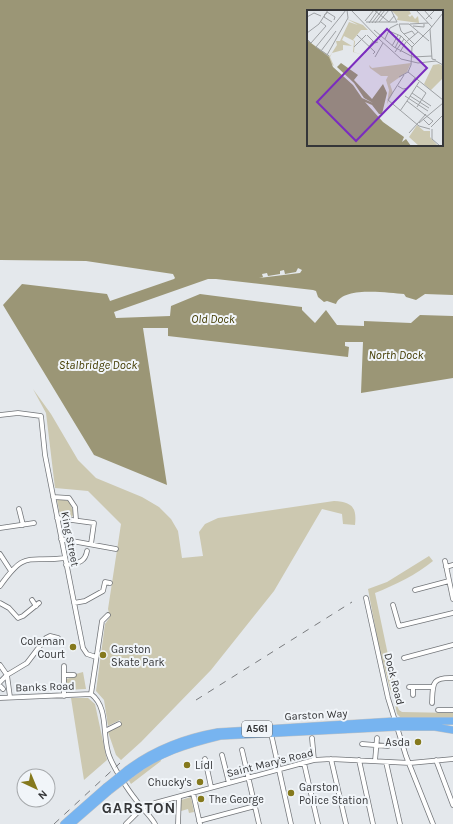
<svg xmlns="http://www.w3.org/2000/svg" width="453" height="824" viewBox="0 0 453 824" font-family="Karla,sans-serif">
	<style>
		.green { fill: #ccc8b0 }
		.water { fill: #9b9676; fill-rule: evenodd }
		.pier { fill: #e4e8ec }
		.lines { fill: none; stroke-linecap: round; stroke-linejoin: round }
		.street-casing { stroke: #727579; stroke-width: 5.5 }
		.highway-casing { stroke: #c2c3c3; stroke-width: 8 }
		.street { stroke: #fff; stroke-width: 4 }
		.highway { stroke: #77b4f0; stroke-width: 7 }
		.rail { stroke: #7a7c7f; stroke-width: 1; stroke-dasharray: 7 7; stroke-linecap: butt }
		.highway-bridge-casing { stroke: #c2c3c3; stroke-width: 8; stroke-linecap: butt }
		.highway-bridge { stroke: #77b4f0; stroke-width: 7 }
		.poi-dot { fill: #85791d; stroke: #f1f5f9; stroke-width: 1.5 }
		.labels { text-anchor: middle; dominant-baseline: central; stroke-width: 4; stroke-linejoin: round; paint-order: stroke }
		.shield { fill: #f1f5f9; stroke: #6d6f72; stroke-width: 1 }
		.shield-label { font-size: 10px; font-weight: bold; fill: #353638 }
		.street-label { font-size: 11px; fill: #353638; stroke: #f1f5f9 }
		.poi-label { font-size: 11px; fill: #353638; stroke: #f1f5f9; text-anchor: start }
		.water-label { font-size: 12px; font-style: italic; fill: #433b00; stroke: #f1f5f9 }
		.district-label { font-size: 15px; font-weight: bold; letter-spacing: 1px; fill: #353638; stroke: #f1f5f9 }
		.inset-road { fill: none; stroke: #9ea1a4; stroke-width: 1 }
		.view { fill: #7b2cbf; fill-opacity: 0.15; stroke: #7b2cbf; stroke-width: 2 }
		.inset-edge { fill: none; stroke: #353638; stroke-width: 2 }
	</style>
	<rect width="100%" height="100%" fill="#e4e8ec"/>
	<path class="green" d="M33 389 51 414 78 460 96 478 142 497 159 507 171 519 178 531 182 558 203 556 199 532 205 524 218 518 334 501C352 502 357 507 355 525L343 524 342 514 322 509 274 591 211 670 141 742 121 760 116 755 108 732 121 725 120 720 108 726 104 700 96 691 105 624 110 617 108 609 121 524 88 491 55 488 46 413Z
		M60 499 69 501 74 513 72 517 60 515 57 500Z
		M429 556 433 561C416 575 395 585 375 593L396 693 393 695 390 689 379 648 368 589 387 582Z
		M83 672 86 689 66 690V679L74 677 76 674Z
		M71 698H88L95 704 107 760 84 780Z
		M394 699 399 710 402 712 453 713V718H401L397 714Z
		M160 758 161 761 131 784 128 779Z
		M191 797 194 812 189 813 188 809 181 811V800Z"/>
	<path class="water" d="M0 0H453V295L425 294 416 300 406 297 404 294C388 293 343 286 336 304L327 301 324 302 318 297 316 291 313 290 216 279H208L114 312 116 318 170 316 171 306 200 294 302 307V310L315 323 326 310 337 325 364 326V321L411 323 420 315 453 316V378L361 393 363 342H345V346L349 347 348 357 168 336V328H143L167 485 94 455 3 305 22 284 107 294 110 301 174 279 175 278 173 274 86 261 0 260ZM308 11H442V145H308Z"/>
	<path class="pier" d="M298 268 302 270 300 273 259 278 263 277 262 274 267 273 268 276 280 274V271L284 270 285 274 296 272Z"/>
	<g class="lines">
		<g class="street-casing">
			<path id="street" d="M0 415 18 413 41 416 45 455 83 648 87 654 96 657
				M53 497 69 498 75 507 76 520
				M19 509 23 525
				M57 518 94 523 91 544
				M0 528 34 523
				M61 539 116 549
				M0 554 11 571
				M445 561 453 599
				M66 565C77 563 85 563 87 551
				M446 567 453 565
				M0 586C26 549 27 563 65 558
				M415 590 449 581
				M366 598 388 698 406 756 433 824
				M32 600 36 606
				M0 603 9 608 18 618 23 616 39 603
				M74 603 85 601 103 591 105 582 110 583
				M393 605 399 626 453 613
				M404 658 453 645
				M0 665 7 675 10 697
				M64 675H74
				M0 682 7 675 27 663 46 638 50 636 58 638
				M0 686 3 689
				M409 687H433
				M413 687V695
				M91 694C110 708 101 739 110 758 115 770 128 790 136 800 142 809 150 815 155 824
				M91 694 102 621 108 615
				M64 696V666
				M0 698 91 694
				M432 703C433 684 431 677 453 678
				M438 710H453
				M105 731 119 724
				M272 738 291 824
				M312 738 314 760
				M362 744 388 746
				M242 750 259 824
				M222 755 229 783
				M205 759 211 787
				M331 759 346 824
				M359 760 373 824
				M436 760 453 805
				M375 761 377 738
				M386 762 400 824
				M304 763 318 824
				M193 793 200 824
				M199 821 255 806
				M126 824 143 807 155 803 314 760 331 759 410 763 453 759
				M178 824 179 797"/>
		</g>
		<g class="highway-casing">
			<path id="highway" d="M127 770C155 749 184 738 218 732L395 721H453
				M131 774C158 753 187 744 220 736L397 727H435L453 730
				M64 824 106 787
				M71 824 109 791"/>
		</g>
		<use href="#street" class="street"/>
		<use href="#highway" class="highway"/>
		<path class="rail" d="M196 700 352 602
			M54 824 120 763"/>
		<g class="highway-bridge-casing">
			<path id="highway-bridge" d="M106 787 127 770
				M109 791 131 774"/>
		</g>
		<use href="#highway-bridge" class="highway-bridge"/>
	</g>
	<g class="poi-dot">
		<circle cx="73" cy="647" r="4"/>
		<circle cx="103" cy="655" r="4"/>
		<circle cx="418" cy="742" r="4"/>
		<circle cx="187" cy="765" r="4"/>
		<circle cx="200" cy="782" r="4"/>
		<circle cx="291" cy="793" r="4"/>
		<circle cx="201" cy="799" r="4"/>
	</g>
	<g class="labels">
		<rect class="shield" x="242" y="721" width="30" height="16" rx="3"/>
		<g class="shield-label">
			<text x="257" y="729">A561</text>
		</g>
		<g class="street-label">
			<text transform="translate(70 539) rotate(79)">King Street</text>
			<text transform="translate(394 679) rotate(76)">Dock Road</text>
			<text transform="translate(45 687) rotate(-2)">Banks Road</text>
			<text transform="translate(316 715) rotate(-3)">Garston Way</text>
			<text transform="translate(270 763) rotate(-14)">Saint Mary's Road</text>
		</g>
		<g class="poi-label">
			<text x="65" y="641" text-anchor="end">Coleman<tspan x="65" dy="13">Court</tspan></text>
			<text x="111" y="649">Garston<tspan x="111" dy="13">Skate Park</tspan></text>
			<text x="410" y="742" text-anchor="end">Asda</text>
			<text x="195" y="765">Lidl</text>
			<text x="192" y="782" text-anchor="end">Chucky's</text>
			<text x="299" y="787">Garston<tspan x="299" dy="13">Police Station</tspan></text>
			<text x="209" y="799">The George</text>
		</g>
		<g class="water-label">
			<text x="213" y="319">Old Dock</text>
			<text x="396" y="355">North Dock</text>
			<text x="98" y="365">Stalbridge Dock</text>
		</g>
		<g class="district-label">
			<text x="139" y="808">GARSTON</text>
		</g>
	</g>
	<g transform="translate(307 10)">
		<rect width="136" height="136" fill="#e4e8ec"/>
		<path d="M84 0H102L104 4 101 5 103 7 105 5 108 9 111 6 112 13 90 10 91 7ZM40 9 56 15 61 20H54L46 30 48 31 47 42 56 45 46 42 47 31 37 26 35 30 45 36 36 35V40L25 43 23 47 27 56 4 36V33L23 46 30 35 29 31H33L42 12 51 15ZM104 53 100 62 83 74 86 83 80 94 82 80 79 70 81 66H74L63 58 62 55 65 58ZM132 54 136 56V68L124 80 117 74 126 55ZM110 115 117 121H123V127L131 136H112L102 127Z" fill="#ccc8b0"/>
		<path d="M0 30 22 47 26 57 46 75 55 88 66 93 57 88 47 73 30 57 34 53 51 65 47 70 65 89 76 74 80 83 75 104H72L65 95 58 92 76 112 97 127 95 132 99 129 104 136H0Z" fill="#9b9676"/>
		<path class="inset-road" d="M44 0 73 30 94 49 111 53 129 51 136 55M67 0 82 12 87 6M84 0 90 12M109 0 125 17M117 0 125 9M18 4 17 7 25 12M19 4 20 2 28 7 27 10M0 7 7 3 14 6M119 9 128 0M58 11 67 0M59 12H90M72 12 82 0M62 13 71 0M65 13 75 0M68 13 78 0M92 14H102L122 31M92 14 94 21 107 34M103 14 121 13M106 16 117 17V14M67 20 87 37 106 47M82 21 94 26M0 23 12 14 21 0M97 24 105 21 108 25M50 25 68 42 66 44M60 25 68 33 71 32M0 29 4 33 19 16 14 12M78 29 83 18 91 14M85 36 91 25M9 37 39 0M9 37 22 46M47 37 59 25M105 37 123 19M88 38 94 26 105 37M14 41 29 21M88 42 97 29M93 42 99 32 111 22M58 43 66 31M20 45 41 8 40 0M68 47 76 33M106 47 125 46M129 50 125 49 123 19 136 3M101 62 136 90M97 65 81 90 112 116 123 119M92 67 101 62 104 55 105 37M112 72 100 91 126 111 122 115 116 109M91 76 96 79 101 78 108 68M110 76 119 83 110 97M105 83 124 96M98 86 121 101M103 86 122 98M93 101 100 91M112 113 136 93M124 117 136 105M125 119V129L133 136M102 123 119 104"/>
		<path class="view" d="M80 19 120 58 49 131 10 92Z"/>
		<rect width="136" height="136" class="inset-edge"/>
	</g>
	<g transform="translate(36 788) rotate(136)"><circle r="19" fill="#f1f5f9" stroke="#a6a9ac"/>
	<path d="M0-3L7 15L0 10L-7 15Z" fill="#85791d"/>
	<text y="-6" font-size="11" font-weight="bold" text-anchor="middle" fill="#353638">N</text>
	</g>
</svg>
